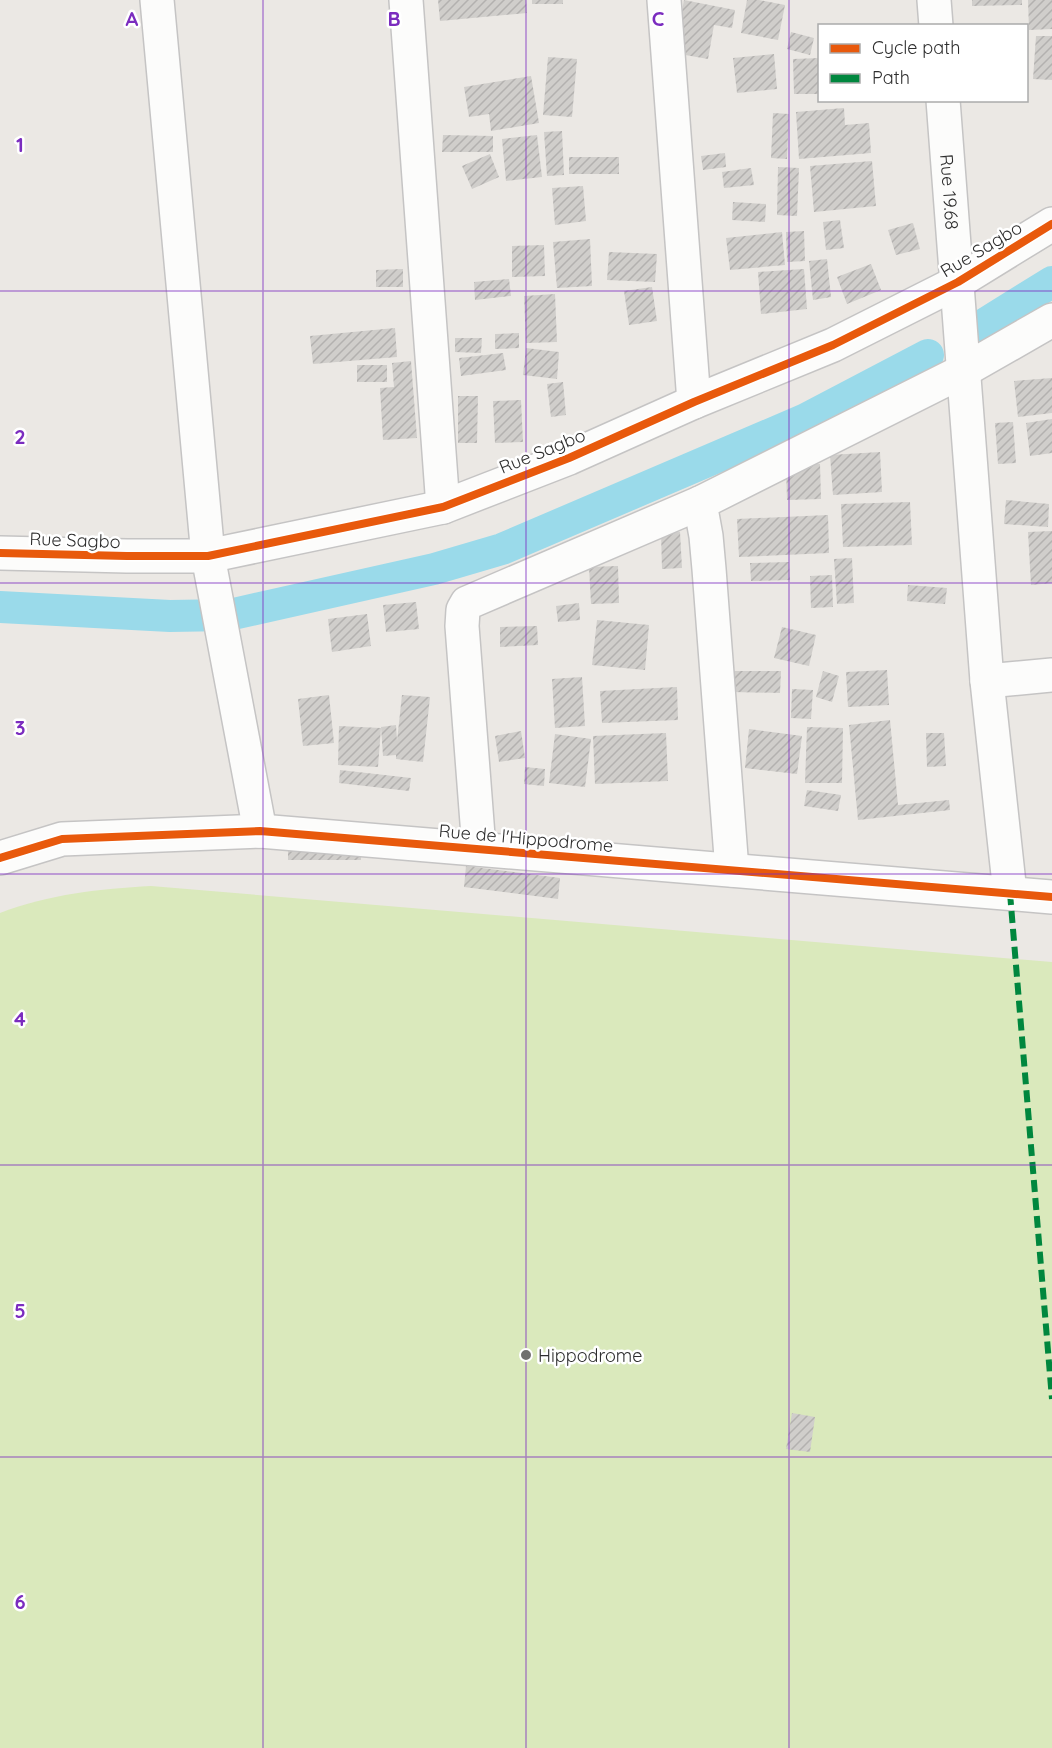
<svg xmlns="http://www.w3.org/2000/svg" width="1052" height="1748" viewBox="0 0 1052 1748" font-family="Quicksand,sans-serif">
	<style>
		.pitch { fill: #dae9bc }
		.lines { fill: none; stroke-linecap: round; stroke-linejoin: round }
		.canal { stroke: #9adaea; stroke-width: 32 }
		.building { fill: url(#building-hatch) }
		.street-casing { stroke: #c5c4c4; stroke-width: 36 }
		.street { stroke: #fcfcfb; stroke-width: 33 }
		.quiet { stroke: #00873e; stroke-width: 6; stroke-dasharray: 12 6; stroke-linecap: butt }
		.cycleway-casing { stroke: #fff; stroke-width: 11 }
		.cycleway { stroke: #e8590c; stroke-width: 8 }
		.grid { fill: none; stroke: #7b2cbf; stroke-width: 1.5; stroke-opacity: 0.55 }
		.poi-dot { fill: #706f6e; stroke: #fff; stroke-width: 2 }
		.labels { text-anchor: middle; dominant-baseline: central; stroke-width: 5; stroke-linejoin: round; paint-order: stroke }
		.street-label { font-size: 18px; fill: #2e2e2e; stroke: #fff }
		.poi-label { font-size: 18px; fill: #2e2e2e; stroke: #fff; text-anchor: start }
		.grid-label { font-size: 20px; text-anchor: middle; font-weight: bold; fill: #7b2cbf; stroke: #fff; stroke-width: 5; stroke-linejoin: round; paint-order: stroke }
	</style>
	<defs>
		<pattern id="building-hatch" width="6" height="6" patternUnits="userSpaceOnUse" patternTransform="scale(1.5)"><rect width="6" height="6" fill="#d0cecb"/><path d="M-1 1l2-2M0 6l6-6M5 7l2-2" fill="none" stroke="#b3b1af"/></pattern>
	</defs>
	<rect width="100%" height="100%" fill="#ebe8e4"/>
	<path class="pitch" d="M151 886 1052 962V1748H0V913C49 894 100 889 151 886Z"/>
	<g class="lines">
		<path class="canal" d="M978 328 1052 282
			M0 607 170 616 229 615 434 569 502 549 806 419 928 355"/>
	</g>
	<path class="building" d="M438 0H526L527 13 440 21Z
		M532 0H563V4H532Z
		M684 0 735 10 732 28 714 25 708 59 674 53Z
		M747 0H759L785 5 778 40 741 33Z
		M972 0H1022V5L972 6Z
		M1028 0H1052V29L1029 30Z
		M791 32 814 38 810 55 787 49Z
		M1036 36H1052V80L1033 79Z
		M774 54 777 89 737 93 733 58Z
		M548 57 577 59 572 117 543 115Z
		M820 58V94H794L793 59Z
		M531 76 539 123 491 131 489 114 469 117 464 87Z
		M844 108 845 125 869 123 871 153 799 159 796 112Z
		M773 113 789 114 787 159 771 158Z
		M562 131 564 175 547 176 544 132Z
		M443 135 493 136V152H442Z
		M537 135 542 177 506 181 502 139Z
		M725 153 726 167 703 170 701 156Z
		M490 154 499 177 472 189 462 166Z
		M569 157H619V174H569Z
		M872 161 876 206 814 212 810 166Z
		M778 167 799 168 797 216 777 215Z
		M751 168 754 185 724 188 722 172Z
		M583 186 586 221 555 225 552 188Z
		M733 202 766 204 765 222 732 220Z
		M840 220 844 248 826 250 823 222Z
		M913 223 920 249 896 255 888 230Z
		M804 231 805 261 787 262 786 232Z
		M782 232 785 265 730 270 726 238Z
		M590 239 592 286 557 288 553 242Z
		M544 245 545 276 512 277V246Z
		M609 252 657 254 655 282 607 280Z
		M827 259 831 297 813 300 809 261Z
		M871 264 881 290 847 304 837 277Z
		M403 269V287H376V270Z
		M804 269 807 309 761 314 758 272Z
		M509 279 511 296 475 300 474 282Z
		M652 287 657 321 629 325 624 291Z
		M555 294 557 342 526 343 524 296Z
		M395 328 397 357 313 364 310 336Z
		M519 333V348L495 349V334Z
		M455 338H482L481 353 455 352Z
		M526 348 559 352 557 379 523 375Z
		M503 353 506 370 461 376 459 358Z
		M411 361 417 438 383 440 380 388 394 387 392 363Z
		M357 365H387V382H357Z
		M1052 378V413L1018 417 1014 381Z
		M563 382 566 415 551 417 547 384Z
		M458 396H478L477 443H458Z
		M521 400 523 442 495 443 493 401Z
		M1052 419V453L1030 456 1026 423Z
		M1013 422 1016 463 998 464 995 423Z
		M880 452 882 492 833 495 830 455Z
		M820 464 821 499 787 500 786 465Z
		M1006 500 1049 504 1048 527 1004 524Z
		M910 502 912 545 843 547 841 504Z
		M828 515 829 553 739 557 737 519Z
		M1052 531V583L1031 585 1028 532Z
		M680 532 682 568 662 569 661 533Z
		M852 558 854 603 837 604 834 559Z
		M789 562 790 580 751 581 750 563Z
		M618 566 619 603 591 604 589 567Z
		M832 575 833 607 811 608 810 576Z
		M908 585 947 588 945 604 907 601Z
		M416 602 419 629 386 632 383 605Z
		M579 603 580 620 558 622 556 606Z
		M367 614 371 646 332 652 328 619Z
		M597 620 649 625 645 670 592 665Z
		M537 626 538 645 500 647V627Z
		M782 627 816 635 809 666 774 658Z
		M887 670 889 705 848 707 846 672Z
		M734 671H781L780 693 733 692Z
		M823 671 839 676 832 702 816 697Z
		M582 677 585 726 555 728 552 679Z
		M677 687 678 720 602 723 600 691Z
		M792 689 813 690 811 719 791 718Z
		M329 695 334 743 303 746 298 699Z
		M402 695 430 697 423 762 396 759V755L383 756 381 727 396 725 397 741Z
		M890 720 898 805 949 800 950 810 858 820 849 725Z
		M339 726 381 728 378 767 338 765Z
		M807 727 843 728 842 783H805Z
		M749 729 802 736 797 774 745 768Z
		M521 731 525 758 499 762 495 736Z
		M666 733 668 781 595 784 593 736Z
		M926 733H944L946 766 927 767Z
		M555 734 591 739 585 787 549 783Z
		M525 767 545 769 544 786 524 784Z
		M340 770 411 778 409 791 339 783Z
		M807 790 841 795 838 811 804 806Z
		M288 827H361V860H288Z
		M466 866 560 878 558 899 464 887Z
		M792 1413 815 1417 810 1452 786 1449Z"/>
	<g class="lines">
		<g class="street-casing">
			<g id="street">
				<path d="M157 0 208 556 260 831"/>
				<path d="M406 0 443 507"/>
				<path d="M664 0 694 402"/>
				<path d="M934 0 936 26"/>
				<path id="s1" d="M943 100 987 681 1010 893"/>
				<path d="M0 553 127 556H208L443 507 569 458 694 402 833 345 958 282 1052 224"/>
				<path d="M987 681 1052 675"/>
				<path d="M479 849 462 626 463 610 467 603 700 503"/>
				<path d="M0 858 62 839 260 831 1052 897"/>
				<path d="M732 870 709 569 706 536 700 503 963 371 1052 320"/>
			</g>
		</g>
		<use href="#street" class="street"/>
		<path class="quiet" d="M1010 893 1052 1399"/>
		<g class="cycleway-casing">
			<path id="cycleway" d="M0 553 127 556H208L443 507 569 458 694 402 833 345 958 282 1052 224
				M0 858 62 839 260 831 1052 897"/>
		</g>
		<use href="#cycleway" class="cycleway"/>
	</g>
	<path class="grid" d="M263 0V1748M526 0V1748M789 0V1748M0 291H1052M0 583H1052M0 874H1052M0 1165H1052M0 1457H1052"/>
	<circle class="poi-dot" cx="526" cy="1355" r="6"/>
	<g class="labels">
		<g class="street-label">
			<text stroke="none"><textPath href="#s1" startOffset="92">Rue 19.68</textPath></text>
			<text transform="translate(981 249) rotate(-31)">Rue Sagbo</text>
			<text transform="translate(542 451) rotate(-22)">Rue Sagbo</text>
			<text transform="translate(75 540) rotate(2)">Rue Sagbo</text>
			<text transform="translate(526 838) rotate(5)">Rue de l'Hippodrome</text>
		</g>
		<g class="poi-label">
			<text x="538" y="1355">Hippodrome</text>
		</g>
	</g>
	<g class="grid-label">
		<text x="132" y="26">A</text>
		<text x="394" y="26">B</text>
		<text x="658" y="26">C</text>
		<text x="20" y="152">1</text>
		<text x="20" y="444">2</text>
		<text x="20" y="735">3</text>
		<text x="20" y="1026">4</text>
		<text x="20" y="1318">5</text>
		<text x="20" y="1609">6</text>
	</g>
	<rect x="818" y="24" width="210" height="78" fill="#ffffff" stroke="#ababab" stroke-width="1.5"/>
	<rect x="830" y="44" width="30" height="9" fill="#e8590c" stroke="#ababab" stroke-width="1.5"/>
	<text x="872" y="54" font-size="18" fill="#2e2e2e">Cycle path</text>
	<rect x="830" y="74" width="30" height="9" fill="#00873e" stroke="#ababab" stroke-width="1.5"/>
	<text x="872" y="84" font-size="18" fill="#2e2e2e">Path</text>
</svg>
